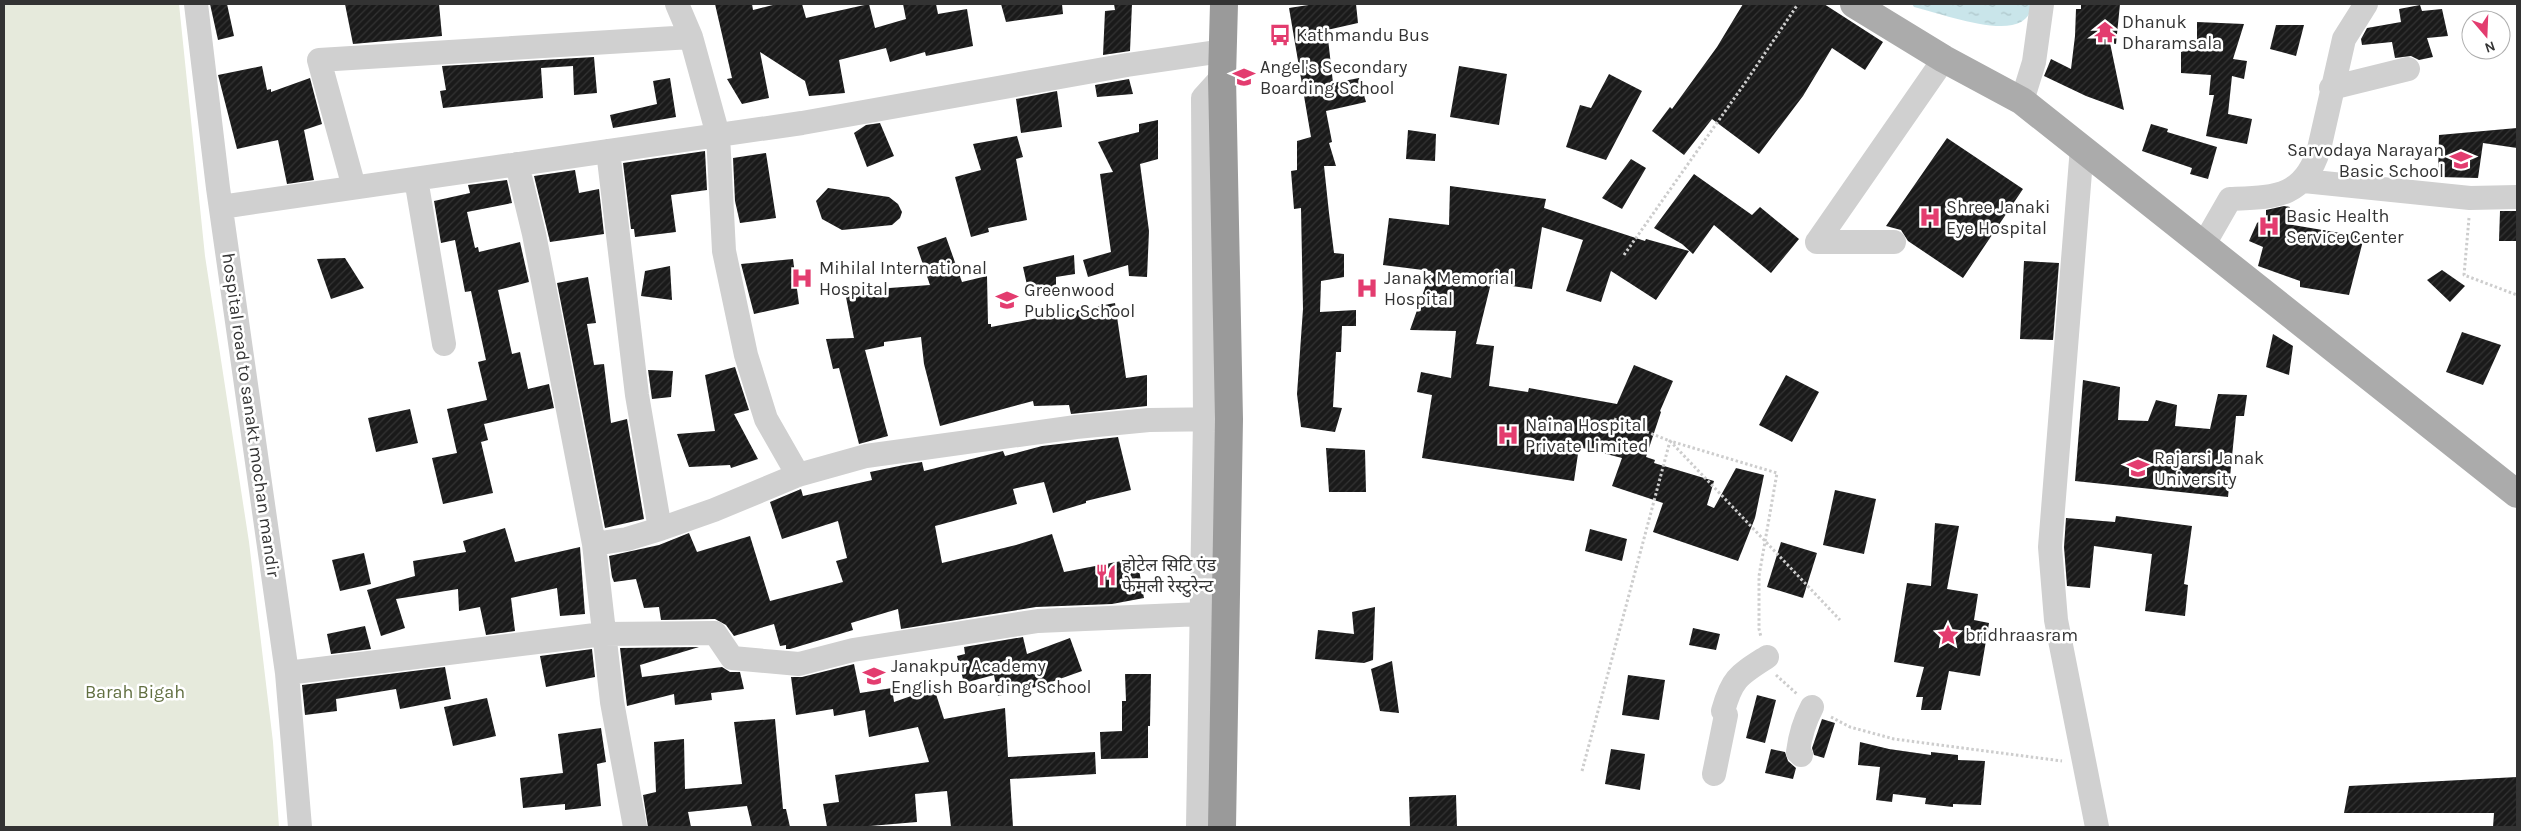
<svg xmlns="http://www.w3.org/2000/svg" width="2521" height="831" viewBox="0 0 2521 831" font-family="Karla,'Noto Sans Devanagari',sans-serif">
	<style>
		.park { fill: #e6eadc }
		.water { fill: url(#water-ripples) }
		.building { fill: url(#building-hatch) }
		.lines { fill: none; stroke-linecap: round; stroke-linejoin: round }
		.path { stroke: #cdcdcd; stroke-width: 3; stroke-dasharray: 2.5 2.5; stroke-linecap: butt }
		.minor { stroke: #d0d0d0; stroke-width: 24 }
		.major { stroke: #ababab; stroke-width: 28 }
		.highway { stroke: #9a9a9a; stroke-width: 28 }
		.labels { text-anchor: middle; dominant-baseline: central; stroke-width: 5; stroke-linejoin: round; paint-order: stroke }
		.poi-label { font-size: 18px; fill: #333; stroke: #fff; text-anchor: start }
		.street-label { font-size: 18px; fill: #333; stroke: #fff }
		.park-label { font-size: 18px; fill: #616f40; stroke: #fff }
	</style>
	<defs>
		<pattern id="water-ripples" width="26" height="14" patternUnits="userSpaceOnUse" patternTransform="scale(1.25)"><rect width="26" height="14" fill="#c9e5ea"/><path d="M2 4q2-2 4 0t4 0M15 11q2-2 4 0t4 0" fill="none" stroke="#adc5c9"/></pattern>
		<pattern id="building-hatch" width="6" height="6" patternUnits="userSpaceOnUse" patternTransform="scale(1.25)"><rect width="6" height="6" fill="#1a1a1a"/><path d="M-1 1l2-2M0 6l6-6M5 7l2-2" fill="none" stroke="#333"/></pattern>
	</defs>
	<rect width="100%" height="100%" fill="#fff"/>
	<path class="park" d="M4 4H179L205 256 249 542 273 742 279 827H4Z"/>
	<path class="water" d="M1912 4H2034C2031 11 2028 18 2021 22 1998 35 1939 13 1914 7Z"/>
	<path class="building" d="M210 4H227L234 36 218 40Z
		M345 4H439L442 36 353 44Z
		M715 4H752L753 10 777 4H802L806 18 869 4 875 28 906 19 903 4H936L938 14 967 9 973 46 926 56 925 52 890 62 886 48 839 60 845 93 809 96 805 81 760 52 769 98 742 104 727 79 732 78Z
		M1001 4H1062L1063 14 1006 22Z
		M1114 4H1132L1130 51 1103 55 1105 11 1115 10Z
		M1315 4H1356L1358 23 1327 30 1333 83 1359 78 1366 102 1326 111 1332 142 1329 143 1336 166H1324L1329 213 1334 253 1344 254V277L1321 281 1320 312 1356 310V326H1342L1341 352H1336L1333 407 1342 408 1335 432 1301 427 1297 394 1303 309 1301 208 1294 209 1291 171 1297 170V141L1311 137 1289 8Z
		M1743 4H1824L1883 42 1865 70 1832 48 1803 96 1759 154 1712 119 1684 155 1652 131 1670 107 1672 109 1717 47Z
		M2081 4H2120L2116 44 2110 43 2124 110 2086 96 2044 76 2051 59 2071 69 2075 36 2076 9H2081Z
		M2420 5 2422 11 2442 9 2448 36 2427 38 2433 57 2419 60 2411 56 2395 58 2392 42 2362 45 2361 39 2367 28 2401 22 2399 9Z
		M2197 22 2244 24 2233 59 2247 61 2244 79 2232 76 2228 114 2252 119 2247 144 2206 136 2214 95H2209L2211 75 2181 73V52L2197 47Z
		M2276 25H2304L2296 56 2270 49Z
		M594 57 597 93 574 95 573 66 541 68 543 98 443 108 440 91 446 90 442 66Z
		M262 66 267 90 271 89V92L310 78 322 124 304 130 314 180 287 184 278 140 237 149 218 75Z
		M1459 66 1507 74 1499 125 1450 117Z
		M1609 74 1642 91 1606 160 1566 147 1580 105 1591 108Z
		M670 78 676 117 613 128 610 115 657 104 653 81Z
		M1129 79 1133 94 1097 97 1095 85Z
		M1057 91 1062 127 1021 133 1016 99Z
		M1158 120V159L1140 164 1149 231 1147 277 1129 276 1128 265 1088 277 1083 260 1111 252 1100 174 1113 172 1098 142 1139 132V124Z
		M880 123 894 156 867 167 854 133 866 125Z
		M2151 124 2168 129 2167 132 2217 147 2208 179 2190 174 2192 168 2142 151Z
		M2517 128V148L2483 143 2478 178 2438 177 2439 135Z
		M1408 130 1436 134 1435 161 1406 159Z
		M1017 136 1023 157 1016 159 1027 220 988 228 989 232 971 237 955 177 981 170 973 144Z
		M1947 138 2023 189 1963 278 1908 241 1901 230 1886 226Z
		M705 151 707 190 671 195 676 232 635 237 634 229H631L623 163Z
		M766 153 776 218 740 223 735 201 733 158Z
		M1631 159 1646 168 1622 209 1602 198Z
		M575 170 579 193 599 189 604 234 550 242 534 176Z
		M1694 174 1752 215 1760 207 1799 239 1771 273 1714 225 1693 254 1682 244 1654 228Z
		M507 180 512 203 467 212 475 248 478 247 479 252 520 242 529 282 498 290 512 354 520 352 528 389 549 384 554 408 484 424 488 440 481 442 493 493 443 504 432 458 457 453 447 409 487 400 478 362 486 360 471 291 465 292 455 240 441 243 434 201 470 193 468 185Z
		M1450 186 1546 199 1544 208 1645 241 1646 239 1689 251 1656 300 1611 271 1601 302 1566 291 1583 240 1542 227 1532 289 1491 283 1476 344 1494 346 1489 386 1528 392 1529 388 1617 404 1634 365 1673 381 1660 411 1661 412 1646 457 1655 460 1654 463 1714 481 1707 505 1714 508 1736 468 1764 475 1755 518 1738 561 1653 532 1663 503 1612 486 1622 458 1579 447 1574 481 1422 458 1432 395 1417 392 1421 372 1451 378 1456 331 1410 330 1431 271 1383 265 1389 218 1449 225Z
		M828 188 889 197 898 204 902 212 900 218 892 225 842 230 822 219 816 201Z
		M2284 206 2290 207 2287 224 2364 237 2349 295 2300 287V281L2258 266 2263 247 2249 241 2257 223 2266 216V210Z
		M2500 211H2517L2516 241H2499Z
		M946 237 962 282 987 276 988 324H991V327L1115 303 1126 378 1147 375V406L1071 414 1069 405 1034 406 1033 401 940 426 924 364 921 337 884 342V346L865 350 888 436 859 444 839 368 833 369 826 339 854 338 845 292 876 287V289L930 285 917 247Z
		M1074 255 1075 274 1056 277V286L1029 294 1023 267Z
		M345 258 364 288 331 299 317 259Z
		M793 259 799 304 754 314 741 264Z
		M2024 261 2059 263 2053 340 2020 339Z
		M670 266 672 300 641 296 645 271Z
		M2442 270 2465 286 2450 302 2427 280Z
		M588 277 596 323 587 324 594 365 604 364 611 423 627 419 644 519 605 528 557 283Z
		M2462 332 2501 345 2483 385 2446 372Z
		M2273 334 2293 346 2289 375 2266 367Z
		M735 367 749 410 734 414 758 459 731 468 730 465 689 467 677 434 715 431 705 375Z
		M648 370 673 371 671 397 652 399Z
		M1786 375 1819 392 1792 442 1759 425Z
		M2083 380 2120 387 2118 420 2148 421 2156 400 2177 405 2175 426 2210 429 2218 394 2247 395 2244 416H2236L2228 497 2075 481Z
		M410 409 418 443 376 452 368 418Z
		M1118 437 1131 490 1086 501V503L1053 513 1044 482 1013 489 1017 504 935 526 942 563 1016 545 1052 534 1064 572 1137 558 1144 598 1112 604 1036 607 901 629 898 609 851 623 853 630 790 649H786V645L780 646 774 624 734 636 726 625 715 619 661 620 659 607 644 608 636 579 614 582 612 577 609 556 659 545 689 533 697 552 750 536 770 601 843 582 836 561 847 558 838 521 782 539 770 502 801 489 803 496 872 480 870 472 904 465 922 462 924 471 1003 451 1005 456 1042 446Z
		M1326 448 1365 450 1366 492H1329Z
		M1835 490 1876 499 1864 554 1823 545Z
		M2116 516 2192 526 2184 584 2188 585 2185 616 2145 611 2152 554 2094 546 2090 588 2067 586 2064 547 2066 518 2115 522Z
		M1935 523 1959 526 1947 589 1978 594 1974 620 1989 623 1980 676 1949 671 1941 710H1921L1923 697H1916L1924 667 1894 662 1907 583 1931 586Z
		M505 528 515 562 580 547 585 614 560 616 557 588 511 598 515 631 486 635 480 607 459 611 458 589 396 599 405 628 381 636 367 590 415 576 413 561 466 552 463 541Z
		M1590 529 1627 539 1622 561 1585 551Z
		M1781 542 1817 553 1803 598 1767 587Z
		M364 553 371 584 340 591 332 560Z
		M1375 607 1373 660 1364 663 1315 659 1318 630 1354 634 1352 612Z
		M365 626 371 649 331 654 327 634Z
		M1693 628 1720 634 1716 650 1689 645Z
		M1023 637 1027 654 1070 638 1082 671 1040 686 998 696 994 675 964 683 957 656 965 654 964 647Z
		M699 647 640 665 642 677 722 667 730 672H740L744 689 711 693 712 700 675 705 674 694 627 706 620 648Z
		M592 649 595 677 546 687 540 656Z
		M1392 661 1399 713 1380 711 1371 669Z
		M854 664 860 693 892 688 894 702 934 688 944 719 1005 708 1008 757 1095 752 1096 774 1010 779 1013 827H951L947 791 915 794 917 822 858 827H827L823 804 839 802 835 775 929 762 918 727 869 737 865 710 834 716 833 709 796 715 791 677H802Z
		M445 667 451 699 400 709 396 689 336 699 337 711 305 715 302 685Z
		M1125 674H1151L1150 726H1148V758L1101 759 1100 732 1122 731V701H1126Z
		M1628 675 1665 680 1659 720 1622 715Z
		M1757 695 1776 700 1765 743 1746 738Z
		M487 698 496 736 453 746 444 707Z
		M775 719 783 809H786L790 827H752L747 806 688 812 691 827H648L643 795 656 792 654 742 684 739 685 789 742 784 734 722Z
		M1822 719 1835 723 1824 758 1814 755 1812 748Z
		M601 728 606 762 597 764 601 806 565 810V804L523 808 520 778 563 773 558 734Z
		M1860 742 1889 749 1931 755V752L1958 755V760L1985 761 1981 805 1953 804V807L1925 804 1926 798 1893 794 1892 802 1876 800 1880 767 1858 765Z
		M1611 749 1645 754 1640 790 1605 784Z
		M1771 749 1785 752 1788 761 1796 768 1793 779 1765 773Z
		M2517 777V827H2493L2494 813H2344L2349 786Z
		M1456 795 1457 827H1410L1409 797Z"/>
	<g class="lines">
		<path class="path" d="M2469 218 2464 275 2517 295
			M1624 255 1745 83 1798 4
			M1614 419 1670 441 1840 620
			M1776 675 1797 694
			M1831 717 1850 727 1894 739 2062 761
			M1582 771 1670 441 1777 473 1759 576V629L1761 637"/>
		<path class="minor" d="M196 4 218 188 287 673 300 827
			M677 4 691 37
			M2331 88 2408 69
			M2022 101 2034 62 2042 4
			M2082 147 2050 547 2056 620 2097 827
			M608 151 637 395 660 529
			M517 164 534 234 594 544
			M416 179 444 344
			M2304 181 2470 198 2517 197
			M354 187 319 60 691 37 718 135 724 251 746 355 766 419 798 475
			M221 207 802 123 1127 65 1223 51
			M1817 242 1944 59
			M1817 242H1894
			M2203 246 2230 199C2275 197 2304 198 2319 149L2344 39 2366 4
			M287 673 603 634 715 633 732 658 799 664 853 650 1038 621 1202 614
			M1801 755 1798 752C1800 736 1804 722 1812 707
			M1714 774 1726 715 1723 711C1732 678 1739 675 1767 657
			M635 827 612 702 594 544 627 539 660 529 714 510 798 475 866 456 1076 427 1149 420 1229 419
			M1198 827 1205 420 1203 98 1222 77"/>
		<path class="major" d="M1854 4 1944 59 2022 101 2517 494"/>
		<path class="highway" d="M1222 827 1229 419 1222 77 1224 4"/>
	</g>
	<defs>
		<g id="temple-bare" transform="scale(1.725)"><path d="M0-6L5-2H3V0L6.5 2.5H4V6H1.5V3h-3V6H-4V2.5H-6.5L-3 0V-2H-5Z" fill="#e33c6f" stroke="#fff" stroke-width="2.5" paint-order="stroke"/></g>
		<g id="bus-bare" transform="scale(1.725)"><path d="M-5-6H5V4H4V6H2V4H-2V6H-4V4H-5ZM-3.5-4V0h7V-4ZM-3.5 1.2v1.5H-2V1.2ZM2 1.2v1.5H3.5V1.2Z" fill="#e33c6f" stroke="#fff" stroke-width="2.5" paint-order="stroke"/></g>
		<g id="school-bare" transform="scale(1.725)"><path d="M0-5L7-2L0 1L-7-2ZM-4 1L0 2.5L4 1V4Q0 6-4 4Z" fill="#e33c6f" stroke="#fff" stroke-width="2.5" paint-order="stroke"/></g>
		<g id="hospital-bare" transform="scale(1.725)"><path d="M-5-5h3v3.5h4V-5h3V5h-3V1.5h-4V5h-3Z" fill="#e33c6f" stroke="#fff" stroke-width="2.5" paint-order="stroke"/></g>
		<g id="university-bare" transform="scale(1.725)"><path d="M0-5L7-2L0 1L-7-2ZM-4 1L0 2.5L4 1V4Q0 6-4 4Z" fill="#e33c6f" stroke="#fff" stroke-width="2.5" paint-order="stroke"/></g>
		<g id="restaurant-bare" transform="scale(1.725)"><path d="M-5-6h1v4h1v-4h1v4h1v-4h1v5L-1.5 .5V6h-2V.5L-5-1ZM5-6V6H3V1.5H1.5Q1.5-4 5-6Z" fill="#e33c6f" stroke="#fff" stroke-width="2.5" paint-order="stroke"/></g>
		<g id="sight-bare" transform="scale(1.725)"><path d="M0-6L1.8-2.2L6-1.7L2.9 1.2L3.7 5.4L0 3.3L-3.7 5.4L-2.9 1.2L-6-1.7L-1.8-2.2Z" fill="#e33c6f" stroke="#fff" stroke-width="2.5" paint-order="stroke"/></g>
	</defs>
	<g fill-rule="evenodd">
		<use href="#temple-bare" x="2105" y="32"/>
		<use href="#bus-bare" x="1280" y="35"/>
		<use href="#school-bare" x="1244" y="77"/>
		<use href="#school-bare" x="2461" y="160"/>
		<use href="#hospital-bare" x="1930" y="217"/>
		<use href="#hospital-bare" x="2269" y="226"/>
		<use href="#hospital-bare" x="802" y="278"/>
		<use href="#hospital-bare" x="1367" y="288"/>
		<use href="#school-bare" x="1007" y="300"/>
		<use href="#hospital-bare" x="1508" y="435"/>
		<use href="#university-bare" x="2138" y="468"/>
		<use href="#restaurant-bare" x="1106" y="575"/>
		<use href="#sight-bare" x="1948" y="635"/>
		<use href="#school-bare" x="874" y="676"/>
	</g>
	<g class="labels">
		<g class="poi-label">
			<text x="2122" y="22">Dhanuk<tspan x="2122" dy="21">Dharamsala</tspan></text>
			<text x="1296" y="35">Kathmandu Bus</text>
			<text x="1260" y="67">Angel's Secondary<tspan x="1260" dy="21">Boarding School</tspan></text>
			<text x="2444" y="150" text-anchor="end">Sarvodaya Narayan<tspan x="2444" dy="21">Basic School</tspan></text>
			<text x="1946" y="207">Shree Janaki<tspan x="1946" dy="21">Eye Hospital</tspan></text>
			<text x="2286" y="216">Basic Health<tspan x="2286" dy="21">Service Center</tspan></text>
			<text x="819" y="268">Mihilal International<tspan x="819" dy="21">Hospital</tspan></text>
			<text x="1384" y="278">Janak Memorial<tspan x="1384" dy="21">Hospital</tspan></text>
			<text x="1024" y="290">Greenwood<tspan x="1024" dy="21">Public School</tspan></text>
			<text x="1525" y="425">Naina Hospital<tspan x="1525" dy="21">Private Limited</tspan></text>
			<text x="2154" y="458">Rajarsi Janak<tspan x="2154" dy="21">University</tspan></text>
			<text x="1122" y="565">होटेल सिटि एंड<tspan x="1122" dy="21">फेमली रेस्टुरेन्ट</tspan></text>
			<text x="1965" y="635">bridhraasram</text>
			<text x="891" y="666">Janakpur Academy<tspan x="891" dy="21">English Boarding School</tspan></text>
		</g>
		<g class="street-label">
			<text transform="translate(251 415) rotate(82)">hospital road to sanakt mochan mandir</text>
		</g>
		<g class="park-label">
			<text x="135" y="692">Barah Bigah</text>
		</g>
	</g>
	<rect width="2521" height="831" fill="none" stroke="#333333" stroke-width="10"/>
	<g transform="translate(2486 35) rotate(161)"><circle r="24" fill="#ffffff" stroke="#adadad"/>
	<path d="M0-4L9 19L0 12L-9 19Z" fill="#e33c6f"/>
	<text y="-8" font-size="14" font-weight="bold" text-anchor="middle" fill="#333333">N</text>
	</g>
</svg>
